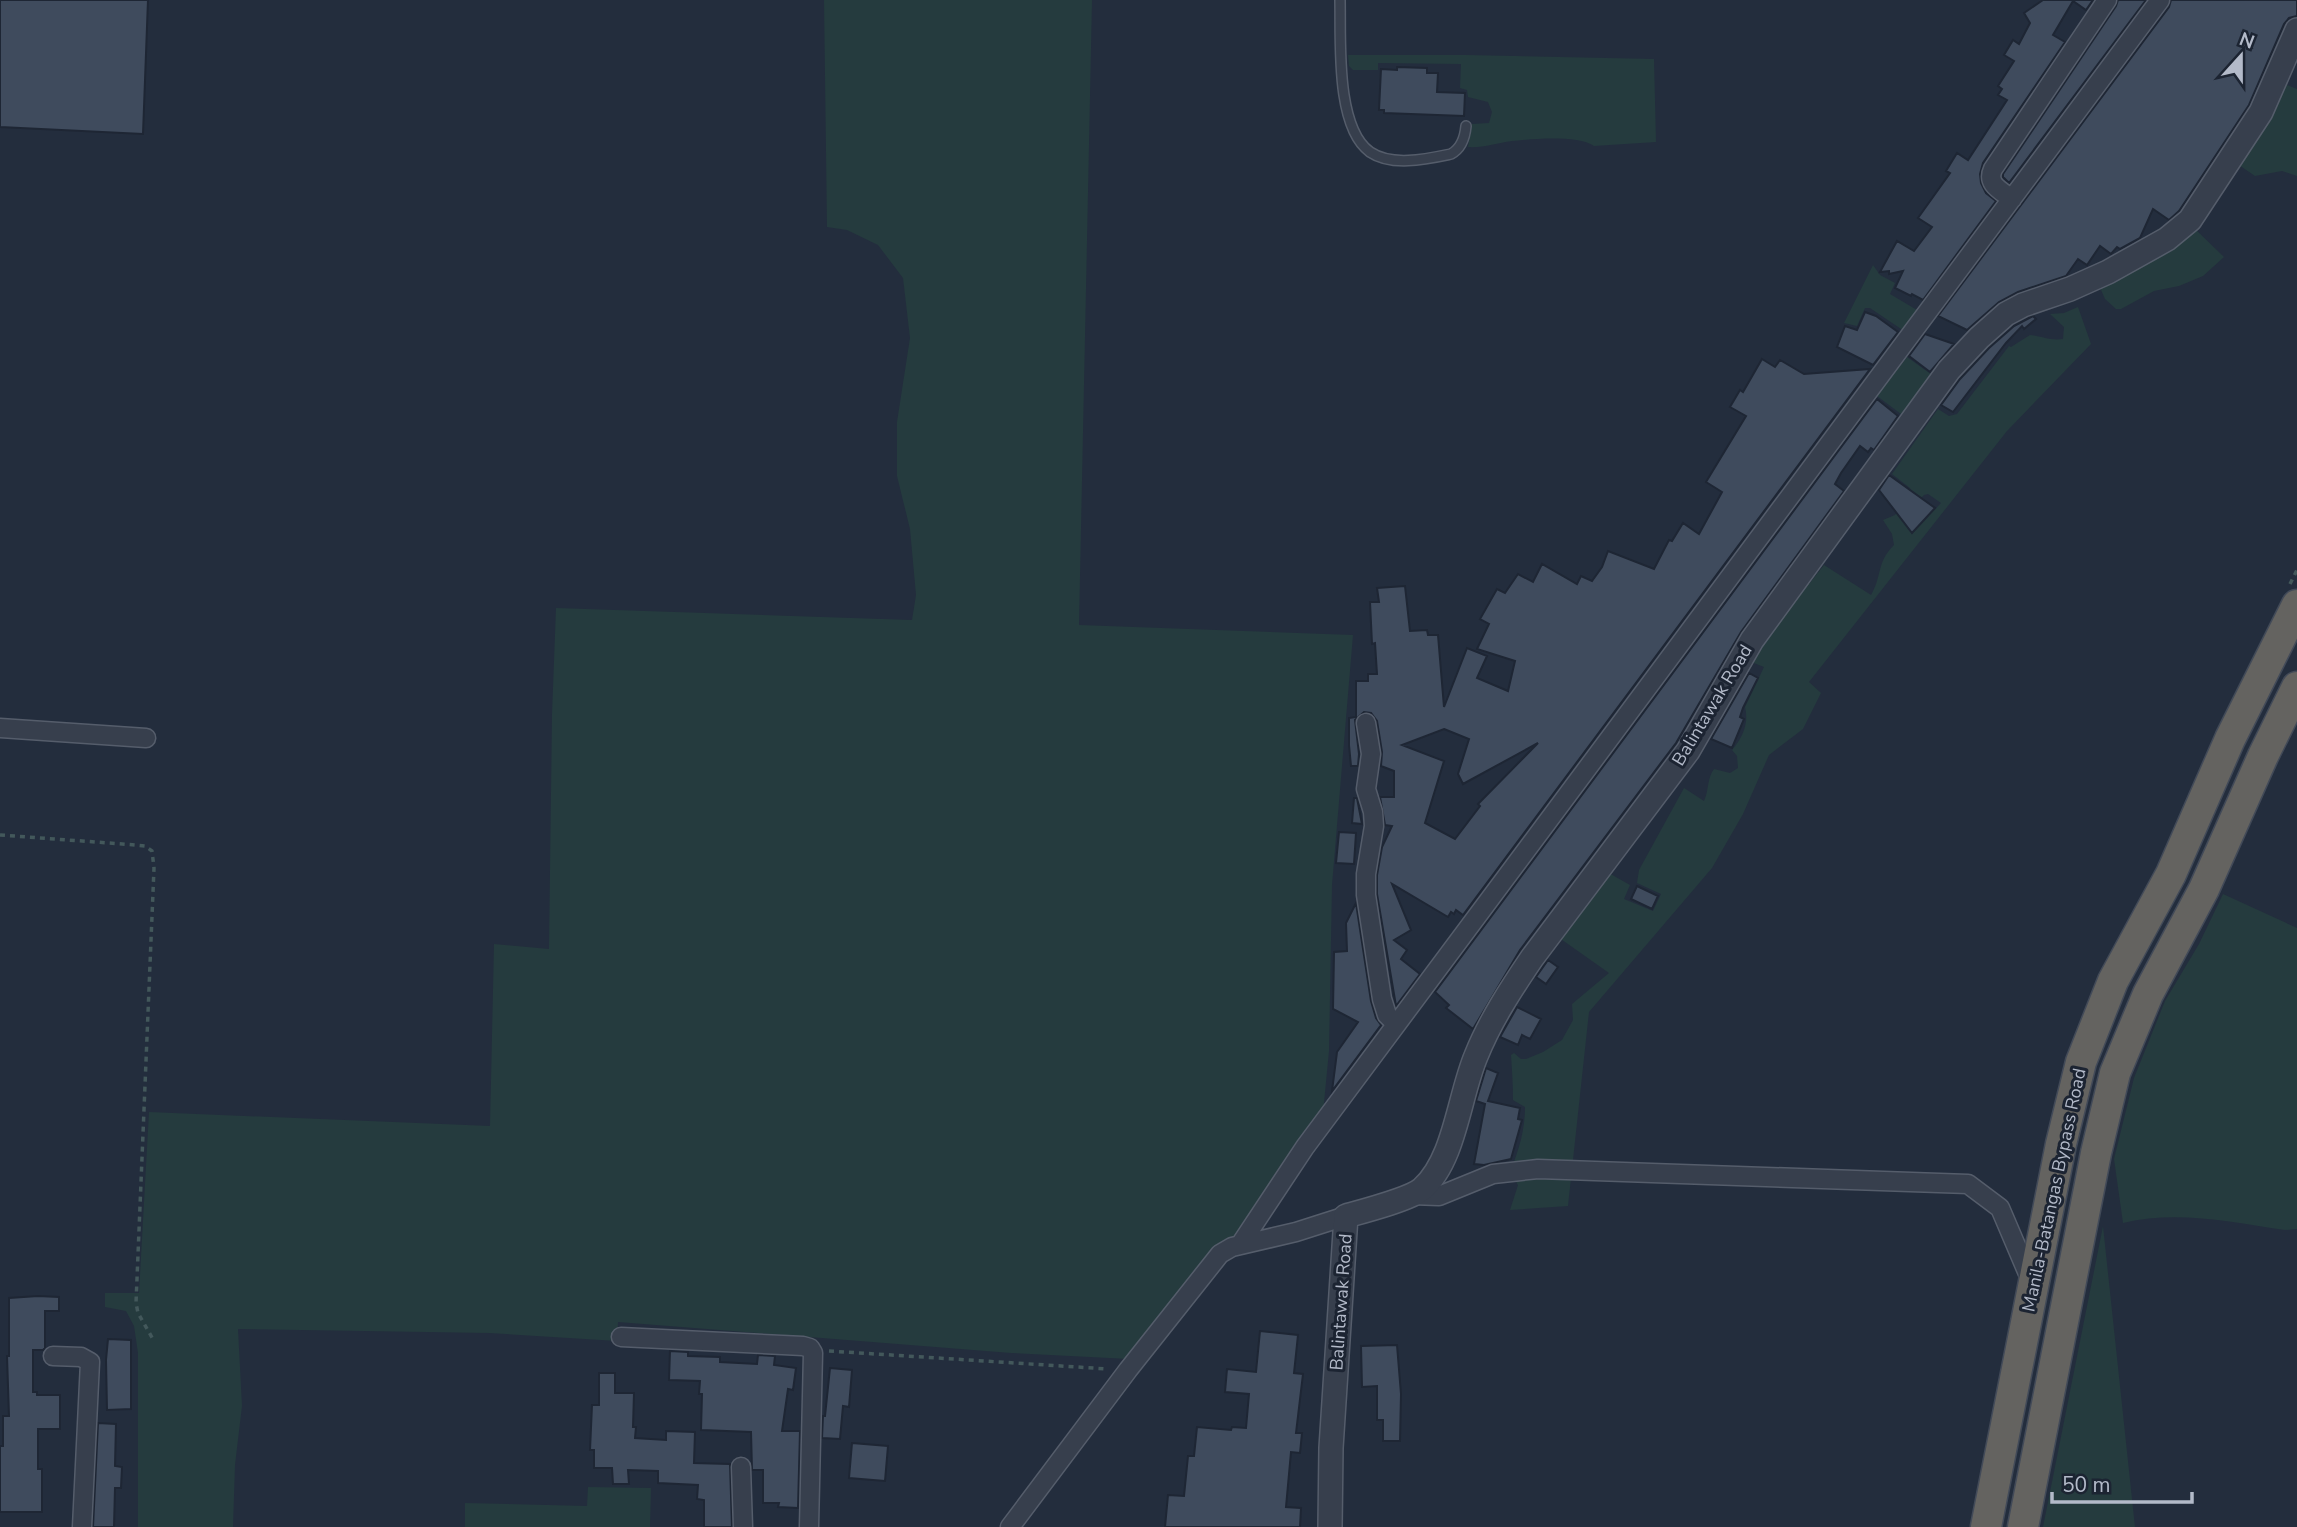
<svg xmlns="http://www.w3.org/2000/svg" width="2297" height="1527" viewBox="0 0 2297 1527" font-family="'Nunito Sans',sans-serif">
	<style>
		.green { fill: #253b3e; fill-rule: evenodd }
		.building { fill: #3f4b5d; stroke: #1e2634; stroke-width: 2; fill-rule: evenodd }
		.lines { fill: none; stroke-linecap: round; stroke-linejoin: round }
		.service-casing { stroke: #555d6b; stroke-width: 12 }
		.minor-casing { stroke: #555d6b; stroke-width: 21 }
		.tertiary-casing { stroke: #555d6b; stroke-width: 26 }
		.trunk-casing { stroke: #424a58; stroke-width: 33 }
		.path { stroke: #43585b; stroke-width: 3.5; stroke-dasharray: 5 5; stroke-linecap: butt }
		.service { stroke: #373f4d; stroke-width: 9 }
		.minor { stroke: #373f4d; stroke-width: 18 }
		.tertiary { stroke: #373f4d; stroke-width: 23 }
		.trunk { stroke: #646360; stroke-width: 30 }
		.labels { text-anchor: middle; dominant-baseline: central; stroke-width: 6; stroke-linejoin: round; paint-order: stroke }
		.street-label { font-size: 18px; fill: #b3bac9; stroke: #1c2432 }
	</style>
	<rect width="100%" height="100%" fill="#232d3d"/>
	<path class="green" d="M824 0H1092L1079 625 1353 635 1332 885 1329 1051 1323 1113 1233 1243 1220 1245 1210 1252 1129 1359 1011 1353 618 1322 617 1341 489 1333 238 1329 242 1406 235 1465 233 1527H138V1353L134 1326 126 1311 105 1307V1293H139L149 1112 490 1126 494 944 549 949 552 714 556 608 912 620 916 595 910 529 897 476V422L910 338 903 278 878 245 847 230 827 227Z
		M1348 55H1466L1654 59 1656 142 1594 146C1578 135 1532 139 1512 141 1497 143 1483 148 1468 147L1472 124 1489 123 1492 112 1488 102 1468 97 1467 90 1460 88 1461 64 1378 63V70H1353L1349 66Z
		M2282 83 2297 89V176L2282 171 2255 176 2236 163Z
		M2194 228 2224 257 2203 276 2179 286 2154 291 2121 309H2116L2105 299 2098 283Z
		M1873 265 1880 275 1895 283 1890 294 1922 313 1907 333 1870 308H1865L1857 326 1844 323Z
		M2078 307 2091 344 2007 431 1809 682 1821 693 1803 729 1769 755 1743 814 1712 868 1589 1012 1568 1206 1510 1210 1518 1185 1510 1172C1519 1150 1525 1130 1525 1107L1513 1100C1513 1084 1512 1071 1511 1055L1514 1053 1521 1059H1526L1543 1052 1562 1040 1573 1020 1572 1004 1609 973 1558 937 1607 872 1630 885 1624 899 1653 911 1661 894 1637 883 1639 870 1684 788 1704 801C1709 790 1707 778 1714 769L1730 773 1738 768 1737 756 1732 750C1743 737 1749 723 1745 707L1764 667 1749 661 1803 581 1809 584 1824 565 1871 595C1883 574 1876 563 1894 545L1892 534 1883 520 1895 515 1912 493 1910 488 1892 474 1938 409 1949 416 1957 414 2009 346 2011 347 2030 335C2042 336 2050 341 2063 339L2064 327 2050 314 2064 313ZM1928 494 1941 503 1912 534 1901 518 1924 495Z
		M1907 357 1935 377 1905 417 1877 396Z
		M2223 894 2297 928V1229L2285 1230C2230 1222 2177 1210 2123 1223L2114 1159 2134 1078 2165 1001 2199 944Z
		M2103 1226 2135 1527H2043Z
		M588 1487 651 1488 650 1527H465V1503L587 1506Z"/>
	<path class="building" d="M0 0H148L143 134 0 127Z
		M2043 0H2093L2086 10 2073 1 2053 35 2065 42 1983 163 1980 174 1981 183 1986 193 1996 201 1923 300 1912 294 1911 296 1895 288 1903 271 1889 274V271L1880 272 1897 241 1914 251 1932 227 1918 218 1950 173 1946 171 1957 153 1968 160 2007 100 1998 95 2002 89 1998 86 2014 61 2004 55 2013 40 2019 44 2030 23 2024 13Z
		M2118 0H2146L2009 183 2003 177V174L2116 6Z
		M2171 0H2297V16L2289 18 2284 24 2249 105 2179 211 2169 220 2153 209 2140 238 2120 249 2117 247 2111 254 2100 246 2087 265 2078 259 2066 276 2018 292 1999 302 1967 330 1938 316 2169 7Z
		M1397 67 1427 68V73H1438L1437 92 1465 93 1464 116 1384 113V110H1379L1381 69 1397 70Z
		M1865 312 1876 316 1898 332 1873 365 1837 347 1845 326 1857 330Z
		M2033 316 2036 319 2024 329 2022 326 2006 343 1953 412 1941 405 1960 379 1989 348 2014 326Z
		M1925 334 1954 344 1930 372 1909 356Z
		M1762 359 1775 367 1780 360 1804 374 1870 369 1463 915 1456 910 1454 914 1451 912 1448 917 1392 884 1411 930 1394 940 1407 950 1401 959 1420 974 1396 1006 1377 894V875L1382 847 1392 826 1385 825 1380 797H1394V771L1381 766 1382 752 1377 721 1371 713 1364 712 1355 720 1359 754 1358 766H1351L1349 745V718L1356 717V681H1368V674H1377L1375 643 1372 644 1370 602H1379L1377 588 1405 586 1410 631 1427 630 1428 635H1438L1444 707 1467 648 1487 656 1477 678 1508 691 1515 661 1477 649 1489 624 1480 619 1497 589 1505 593 1518 574 1533 582 1542 564 1577 584 1581 576 1592 581 1602 567 1608 551 1654 569 1669 540 1672 541 1683 523 1699 534 1722 492 1706 482 1746 416 1730 407 1740 390 1743 392ZM1444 729 1469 739 1458 774 1463 784 1538 743 1478 804 1480 806 1455 839 1425 823 1444 761 1402 745Z
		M1877 399 1898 416 1874 450 1871 448 1868 452 1860 446 1841 473 1835 484 1844 491 1741 632 1676 743 1520 950 1473 1029 1446 1008 1449 1005 1435 992Z
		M1889 475 1935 508 1912 533 1879 490Z
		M1749 673 1758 678 1743 708 1740 717 1744 719 1732 748 1711 739Z
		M1354 798H1357L1362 824 1352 823Z
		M1339 832 1356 833 1354 864 1336 863Z
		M1637 886 1658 896 1652 909 1631 899Z
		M1356 903 1371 1001 1376 1018 1381 1025 1332 1091 1337 1052 1358 1022 1333 1009 1334 952 1347 951 1346 923Z
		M1548 960 1558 967 1546 984 1536 977Z
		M1517 1007 1541 1019 1530 1039 1522 1035 1518 1045 1500 1037Z
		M1486 1068 1498 1073 1488 1101 1520 1108 1518 1119 1522 1120 1511 1159 1484 1165 1474 1164 1485 1104 1476 1101Z
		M38 1296 59 1297V1311H45V1348L43 1350H33V1392H37V1395H60V1429H38V1469H42V1512H0V1446H3V1416H9L7 1356H9V1298Z
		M1260 1331 1298 1335 1294 1373 1303 1374 1296 1433H1302L1300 1453 1291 1452 1286 1507 1301 1508 1300 1527H1165L1168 1495 1184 1496 1188 1456H1194L1197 1427 1231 1430 1232 1427 1246 1428 1249 1394 1225 1392 1227 1369 1256 1372Z
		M108 1339 131 1340V1409L107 1410 106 1360Z
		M1397 1345 1401 1394 1400 1441H1383V1420H1377V1386L1362 1387 1361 1346Z
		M670 1351 688 1352V1356L720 1357V1362L757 1364 758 1355 775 1356 774 1365 796 1368 793 1390 788 1389 782 1431H800L798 1508 778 1507 779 1503H763V1470H752L751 1432 701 1430 702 1394H699L700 1381 669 1380Z
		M830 1368 852 1370 849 1407 843 1406 840 1439 822 1438 823 1416H825Z
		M599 1373H615V1393H634L633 1427H636L635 1438 666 1440V1431L695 1432 694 1463 730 1464 732 1527H704V1500L697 1499 698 1485 658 1483V1471L628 1470 629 1484H613L612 1468H594V1450H590L592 1405H599Z
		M98 1423 116 1424 115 1466 122 1467 121 1488H115L114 1527H93Z
		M852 1443 888 1446 885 1481 849 1478Z"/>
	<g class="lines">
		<g class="service-casing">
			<path id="service" d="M1340 0C1341 39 1335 127 1370 152 1392 167 1427 159 1451 154 1462 148 1465 137 1466 126"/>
		</g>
		<g class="minor-casing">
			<path id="minor" d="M2012 199C2000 190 1986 184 1993 169L2107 0
				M1366 723 1371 754 1366 789 1373 812 1374 826 1366 874V895L1382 999 1387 1015 1396 1024
				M0 728 146 738
				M1411 1195 1439 1196 1493 1174 1538 1169 1968 1184 2000 1208 2032 1283
				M1240 1245 1305 1147 2160 0
				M621 1337 803 1346 810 1348 813 1353 809 1527
				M53 1356 81 1357 90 1362 82 1527
				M741 1467 743 1527
				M1010 1527 1128 1370 1220 1254 1232 1247 1296 1232 1346 1216"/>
		</g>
		<g class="tertiary-casing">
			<path id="tertiary" d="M1330 1527 1331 1448 1346 1216C1364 1211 1410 1199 1422 1189 1455 1160 1459 1096 1476 1056 1490 1021 1511 989 1532 958L1688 751 1752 640 1949 370 1979 338 2006 314 2023 305 2070 289 2108 272 2167 239 2190 220 2261 112 2297 30"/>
		</g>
		<g class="trunk-casing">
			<path id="trunk" d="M1986 1527 2061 1144 2081 1062 2113 981 2171 874 2230 739 2297 605
				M2023 1527 2096 1153 2115 1073 2148 994 2204 889 2263 756 2297 687"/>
		</g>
		<path class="path" d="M2290 584 2297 570
			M0 835 136 845 145 846 152 851 154 868 136 1303 138 1313 154 1341
			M829 1351 1108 1369"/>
		<use href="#service" class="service"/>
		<use href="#minor" class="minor"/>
		<use href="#tertiary" class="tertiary"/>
		<use href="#trunk" class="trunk"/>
	</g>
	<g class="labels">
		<g class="street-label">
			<text transform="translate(1712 705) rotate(-59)">Balintawak Road</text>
			<text transform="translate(2054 1190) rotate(-78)">Manila-Batangas Bypass Road</text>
			<text transform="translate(1341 1302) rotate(-86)">Balintawak Road</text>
		</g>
	</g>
	<g transform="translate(2241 56) rotate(21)" stroke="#1c2432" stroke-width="5" paint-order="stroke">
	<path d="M0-5L12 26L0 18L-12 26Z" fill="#b3bac9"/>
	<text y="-10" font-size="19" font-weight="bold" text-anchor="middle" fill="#b3bac9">N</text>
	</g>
	<path d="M2052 1492v10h140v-10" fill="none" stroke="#b3bac9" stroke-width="3.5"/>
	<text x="2062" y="1492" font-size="21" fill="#b3bac9" stroke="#1c2432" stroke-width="5" paint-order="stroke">50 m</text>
</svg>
